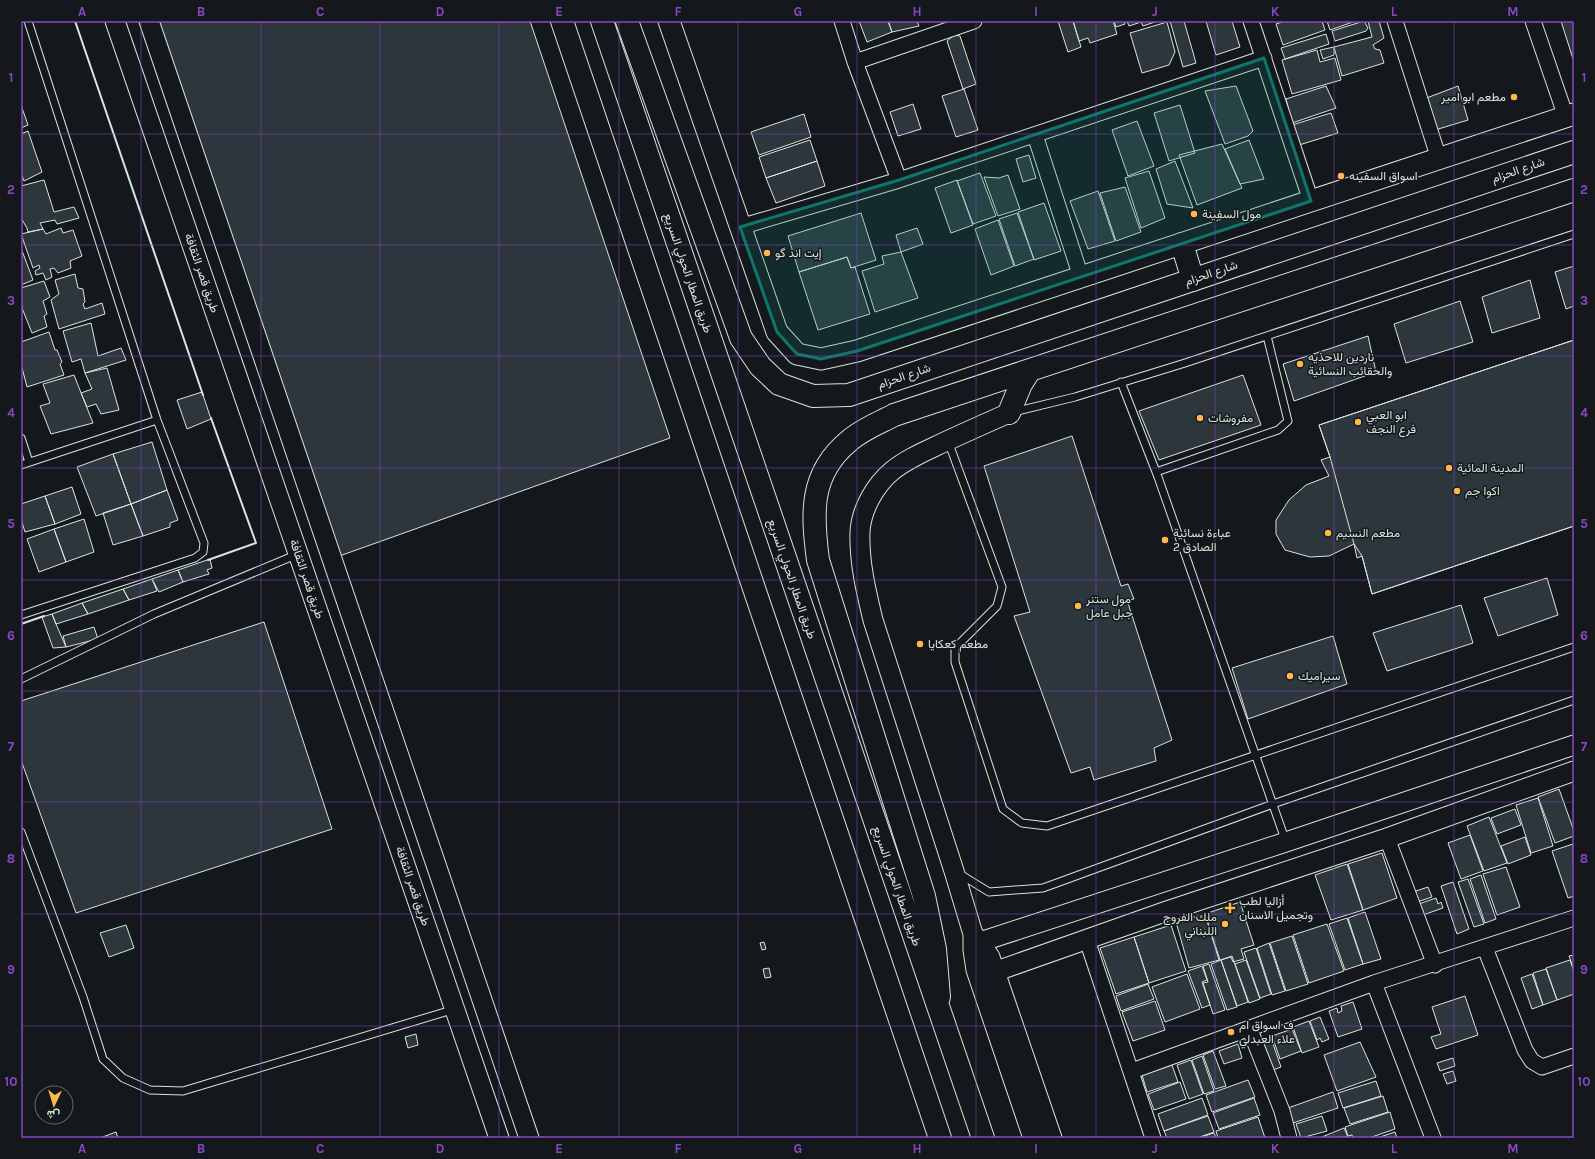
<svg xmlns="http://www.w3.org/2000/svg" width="1595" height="1159" viewBox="0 0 1595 1159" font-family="Karla,Vazirmatn,sans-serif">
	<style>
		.building { fill: #2c363c; stroke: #d8e6dc }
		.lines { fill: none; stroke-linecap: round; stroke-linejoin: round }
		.service-casing { stroke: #d8e6dc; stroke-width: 9 }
		.minor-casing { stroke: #d8e6dc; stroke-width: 17 }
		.tertiary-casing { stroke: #d8e6dc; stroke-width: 21 }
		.secondary-casing { stroke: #d8e6dc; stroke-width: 23 }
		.primary-casing { stroke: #d8e6dc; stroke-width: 24 }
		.trunk-casing { stroke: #d8e6dc; stroke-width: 24 }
		.service { stroke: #14181c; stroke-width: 7 }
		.minor { stroke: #14181c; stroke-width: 15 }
		.tertiary { stroke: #14181c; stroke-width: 19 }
		.secondary { stroke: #14181c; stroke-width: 21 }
		.primary { stroke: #14181c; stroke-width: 22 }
		.trunk { stroke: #14181c; stroke-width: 22 }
		.wall { stroke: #d8e6dc; stroke-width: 2 }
		.marked { fill: #0f766e; fill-opacity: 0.2; stroke: #0f766e; stroke-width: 3; stroke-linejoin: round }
		.grid { fill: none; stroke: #8948c3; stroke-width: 1; stroke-opacity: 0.55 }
		.poi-dot { fill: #ffb74d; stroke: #14181c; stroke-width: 1.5 }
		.labels { text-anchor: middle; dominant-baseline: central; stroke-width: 3; stroke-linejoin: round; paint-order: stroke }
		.poi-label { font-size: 12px; fill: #d8e6dc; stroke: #14181c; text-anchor: start }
		.street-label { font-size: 12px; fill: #d8e6dc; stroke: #14181c }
		.neatline { fill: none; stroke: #8948c3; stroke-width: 1.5 }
		.grid-label { font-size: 13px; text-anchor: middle; font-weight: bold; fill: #8948c3 }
	</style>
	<rect width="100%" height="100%" fill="#14181c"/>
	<path class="building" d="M156 21H530L670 438 331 559Z
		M859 21H888L892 32 867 42Z
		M888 21H917L919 26 892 32Z
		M1058 21H1073L1081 47 1068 52Z
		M1073 21H1113L1117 34 1090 43 1088 38 1079 41Z
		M1114 21H1124L1125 24 1116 27Z
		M1127 21H1158L1143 26 1141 22 1129 26Z
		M1170 21H1184L1196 63 1183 67Z
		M1206 21H1232L1240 47 1216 55Z
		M1285 21H1322L1325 30 1283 45 1276 24Z
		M1327 21H1356L1330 30Z
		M1364 21 1368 28 1366 31 1335 41 1332 31Z
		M1368 21H1379L1384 38 1373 45 1375 49 1380 50 1384 63 1342 76 1334 47 1372 37Z
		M1561 21H1574V62Z
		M1167 22 1175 52 1169 65 1142 73 1130 33Z
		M1326 34 1329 44 1285 59 1281 48Z
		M954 35 960 36 976 84 963 89 947 41Z
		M1334 47V55L1323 59 1320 50Z
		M1317 50 1320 62 1335 58 1341 80 1292 94 1282 60Z
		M1236 86 1253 131 1248 136 1225 144 1205 91Z
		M1326 86 1336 108 1292 123 1286 99Z
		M1458 86 1468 120 1435 130 1424 99Z
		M964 89 978 130 956 137 942 96Z
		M913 104 921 129 898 136 890 112Z
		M21 105 28 125 21 128Z
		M1180 105 1195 153 1169 161 1154 113Z
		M1331 113 1338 133 1299 145 1292 125Z
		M804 114 811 137 759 155 751 132Z
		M1137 121 1154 166 1128 176 1112 130Z
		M28 131 42 172 24 181 21 173V134Z
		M810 140 817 161 766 178 759 157Z
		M1249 140 1264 179 1240 184 1225 149Z
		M1222 144 1242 188 1197 205 1179 155Z
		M1029 155 1036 178 1023 182 1016 159Z
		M817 161 825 186 776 203 766 178Z
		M1175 161 1193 208 1167 204 1156 169Z
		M1149 171 1165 218 1141 228 1125 178Z
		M980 173 996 216 973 224 957 181Z
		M1008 175 1020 209 998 216 984 177 999 178Z
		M44 180 54 212 74 207 79 218 57 224 55 220 40 223 43 229 28 232 27 228 21 218V186Z
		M957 180 973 225 951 233 935 188Z
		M1125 187 1141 232 1116 241 1100 193Z
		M1098 191 1115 241 1088 249 1070 201Z
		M1044 203 1061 251 1034 260 1018 212Z
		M861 213 876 260 851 268 847 257 799 272 788 236Z
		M1017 213 1034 259 1015 266 999 219Z
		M998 220 1014 266 991 275 975 229Z
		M61 228 63 233 73 230 82 256 70 261 71 268 58 273 54 268 50 269 52 277 46 280 43 273 36 275 35 271 40 268 39 265 33 268 21 234 43 229 46 234Z
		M917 228 923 244 901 252 896 235Z
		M21 248 33 280 21 285Z
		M901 252 918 298 875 312 862 271 884 264 882 256Z
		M847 257 851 268 855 267 870 314 818 330 799 272Z
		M1574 266V306L1566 309 1555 272Z
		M75 274 78 288 83 289 85 302 83 304 85 309 102 303 105 314 59 329 51 300 59 294 55 280Z
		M1530 280 1540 318 1492 333 1482 297Z
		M44 281 50 297 43 301 47 314 44 316 47 327 32 333 22 308 21 288Z
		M1460 301 1473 342 1406 363 1394 324Z
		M91 323 98 356 121 348 126 360 85 373 81 359 72 362 63 331Z
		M49 332 55 350H57L62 362 60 364 64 375 27 387 21 364V342Z
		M1368 336 1376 372 1294 401 1283 364Z
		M1574 340V526L1372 594 1362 556 1357 558 1354 544 1329 556 1310 557 1285 550 1276 534V520L1289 500 1306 485 1329 476 1321 460 1330 457 1319 425Z
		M1574 340V526L1372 594 1362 556 1354 544 1330 457 1319 425Z
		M107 368 119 410 101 414 96 404 87 407 81 393 92 389 85 373Z
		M74 375 93 423 51 434 40 406 50 403 43 384Z
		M1243 375 1261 425 1159 460 1139 411Z
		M202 392 211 419 187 429 177 400Z
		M1072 436 1121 586 1128 584 1134 599 1127 600 1172 740 1154 748 1156 761 1094 780 1090 767 1071 773 1014 616 1030 612 984 466Z
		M152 442 167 490 131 504 113 454Z
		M113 454 131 504 96 516 77 467Z
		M72 487 81 514 55 524 45 496Z
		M167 490 178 520 170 523V527L143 536 131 504Z
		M45 496 55 524 25 532 21 519V504Z
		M131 504 143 536 113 545 103 513Z
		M84 519 94 552 66 562 54 529Z
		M54 529 66 562 39 572 27 539Z
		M210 559 212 568 207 570 209 574 183 582 178 570Z
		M178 570 183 582 159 592 152 579Z
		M1547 578 1558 615 1498 636 1484 598Z
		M152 579 157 591 129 600 123 589Z
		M123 589 129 600 88 614 82 603Z
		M82 603 88 614 56 624 52 614Z
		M1461 605 1473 643 1387 671 1373 633Z
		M52 614 56 624 66 647 53 648 42 617Z
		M264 622 332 829 76 913 21 760V701Z
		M94 627 98 639 66 647 63 636Z
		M1333 636 1347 684 1248 719 1232 668Z
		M1559 789 1574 831V836L1555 843 1538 797Z
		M1538 798 1553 846 1531 853 1516 805Z
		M1515 809 1521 825 1497 834 1491 818Z
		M1489 817 1507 863 1484 871 1467 826Z
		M1470 835 1483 871 1461 879 1448 843Z
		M1525 837 1531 855 1508 864 1501 846Z
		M1573 844 1574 896 1568 898 1552 851Z
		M1382 853 1397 898 1363 910 1348 864Z
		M1347 864 1363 910 1331 920 1315 875Z
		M1506 867 1520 907 1497 915 1483 874Z
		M1481 875 1496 919 1485 923 1470 879Z
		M1468 879 1484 924 1474 927 1458 882Z
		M1453 882 1469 929 1457 934 1441 886Z
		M1428 887 1432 897 1414 903 1410 893Z
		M1436 898 1438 904 1441 902 1443 908 1420 916 1416 905Z
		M1240 902 1254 945 1241 949 1244 959 1233 962 1231 957 1220 960 1205 914Z
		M1365 912 1381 959 1363 964 1348 918Z
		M1205 914 1219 960 1189 968 1176 922Z
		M1347 918 1363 964 1345 970 1329 924Z
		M1327 924 1344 971 1309 983 1293 935Z
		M126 925 134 948 109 957 100 933Z
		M1171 925 1186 971 1149 983 1134 937Z
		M1292 936 1308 984 1286 991 1270 943Z
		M1134 937 1149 983 1116 994 1100 948Z
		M764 942 766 949 762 950 760 943Z
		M1269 943 1285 991 1272 995 1257 948Z
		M1256 948 1271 994 1260 998 1244 952Z
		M1574 955V970L1569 956Z
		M1232 956 1248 1002 1237 1006 1221 960Z
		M1221 960 1237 1007 1227 1010 1211 964Z
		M1246 960 1260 999 1249 1003 1235 964Z
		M1570 960 1574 972V994L1557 1000 1546 968Z
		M1209 964 1225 1010 1213 1014 1203 983 1208 982 1203 966Z
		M1202 966 1207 980 1202 982 1210 1005 1202 1008 1188 971Z
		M769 968 771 977 765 978 763 969Z
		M1546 969 1557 1000 1543 1005 1533 973Z
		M1187 974 1200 1009 1165 1022 1152 987Z
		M1532 974 1543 1005 1532 1009 1521 978Z
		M1148 984 1154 999 1121 1011 1116 996Z
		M1465 996 1478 1035 1436 1049 1431 1037 1441 1034 1432 1007Z
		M1155 1001 1165 1030 1133 1041 1122 1012Z
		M1353 1002 1362 1029 1338 1037 1329 1011 1337 1008 1338 1013 1342 1011 1341 1006Z
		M1320 1017 1329 1039 1322 1042 1320 1038 1317 1040 1310 1021Z
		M1309 1021 1319 1047 1302 1053 1293 1027Z
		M1292 1029 1301 1051 1280 1059 1272 1036Z
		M416 1034 418 1045 408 1048 405 1037Z
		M1272 1041 1281 1067 1273 1070 1264 1044Z
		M1360 1042 1376 1077 1337 1091 1324 1055Z
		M1238 1044 1242 1058 1224 1064 1219 1051Z
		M1213 1051 1226 1086 1215 1089 1203 1055Z
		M1202 1056 1214 1091 1204 1094 1192 1060Z
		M1453 1058 1455 1066 1440 1071 1437 1063Z
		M1191 1060 1203 1094 1189 1099 1177 1065Z
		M1172 1065 1178 1082 1147 1092 1142 1075Z
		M1453 1071 1456 1081 1447 1084 1443 1074Z
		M1248 1080 1255 1097 1212 1112 1206 1095Z
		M1376 1081 1381 1096 1343 1108 1338 1093Z
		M1180 1082 1186 1099 1154 1110 1148 1094Z
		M1333 1092 1338 1108 1293 1123 1288 1108Z
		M1383 1096 1388 1112 1350 1124 1344 1108Z
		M1202 1098 1208 1115 1164 1131 1158 1114Z
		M1254 1098 1260 1115 1219 1129 1213 1113Z
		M1390 1112 1395 1129 1369 1138H1353L1352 1135 1348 1136 1345 1127Z
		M1208 1116 1214 1132 1197 1138H1167L1164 1131Z
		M1322 1116 1327 1131 1301 1138 1296 1124Z
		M1258 1117 1265 1138H1218L1216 1131Z
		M1344 1128 1348 1137 1322 1138V1137Z
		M116 1132 118 1138H100Z
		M1395 1132 1397 1138H1377Z
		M1214 1133 1216 1138H1198Z"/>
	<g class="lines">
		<g class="service-casing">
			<path id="service" d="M1121 382 1158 477 1286 842
				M1013 412 1075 397 1185 363 1574 234
				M21 438 29 462
				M948 441 1002 587 997 606 955 648V662L1003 809 1022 823 1047 826 1574 647
				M21 465 157 420
				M1156 472 1278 430 1288 421 1267 336
				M21 615 195 558 203 552 204 543 157 420 28 21
				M21 679 154 614 298 554
				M21 832 83 997 103 1059 123 1078 150 1090 183 1091 455 1009
				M958 873 989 892 1043 888 1273 804 1574 700"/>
		</g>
		<g class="minor-casing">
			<path id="minor" d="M842 21 855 62 899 180
				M1251 21 1311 201
				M1395 21 1439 159
				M1533 21 1566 117
				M855 62 974 21
				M1035 135 1081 277
				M740 227 899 180 1264 58
				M1387 838 1435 965
				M1087 940 1153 1138
				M1485 948 1525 1050 1532 1061 1542 1067 1574 1056
				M1374 983 1433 1138
				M1250 1030 1282 1111 1289 1138
				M1132 1071 1374 983 1574 918"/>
		</g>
		<g class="tertiary-casing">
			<path id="tertiary" d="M115 21 499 1138
				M149 21 529 1138
				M1009 413C984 424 959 435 934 447 919 454 904 461 892 471 875 485 861 510 860 532 859 562 866 591 873 620L954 871 973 934V950L976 970 1033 1138
				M973 934 980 942 990 957 1052 1138
				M980 942 1286 842 1574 745
				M994 972 1167 911 1387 838 1574 771"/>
		</g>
		<g class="secondary-casing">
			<path id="secondary" d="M669 21 777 332 797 354 821 359 857 351 1574 114"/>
		</g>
		<g class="primary-casing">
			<path id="primary" d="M627 21 741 338 760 366 779 384 813 396 849 395 1574 152
				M1182 244 1193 280
				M1009 413 1021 384 1030 370
				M939 997 935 949 924 896 818 560C812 514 809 474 849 441 861 430 879 423 894 415L1574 190"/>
		</g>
		<g class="trunk-casing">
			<path id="trunk" d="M562 21 940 1138
				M602 21 983 1138"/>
		</g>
		<use href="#service" class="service"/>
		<use href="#minor" class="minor"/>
		<use href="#tertiary" class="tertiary"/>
		<use href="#secondary" class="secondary"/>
		<use href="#primary" class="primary"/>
		<use href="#trunk" class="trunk"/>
		<path class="wall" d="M75 21 203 395
			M208 560 256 543 211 418
			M21 624 44 616"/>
	</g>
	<path class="marked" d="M1264 58 1311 201 857 351 821 359 797 354 777 332 740 227 899 180Z"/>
	<path class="grid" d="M141 21V1138M261 21V1138M380 21V1138M499 21V1138M619 21V1138M738 21V1138M857 21V1138M976 21V1138M1096 21V1138M1215 21V1138M1334 21V1138M1454 21V1138M21 134H1574M21 245H1574M21 356H1574M21 468H1574M21 580H1574M21 691H1574M21 802H1574M21 914H1574M21 1026H1574"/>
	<g class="poi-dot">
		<circle cx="1514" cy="97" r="4"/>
		<circle cx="1341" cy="176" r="4"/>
		<circle cx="1194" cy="214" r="4"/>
		<circle cx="767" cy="253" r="4"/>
		<circle cx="1300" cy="364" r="4"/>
		<circle cx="1200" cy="418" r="4"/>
		<circle cx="1358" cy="422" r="4"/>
		<circle cx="1449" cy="468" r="4"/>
		<circle cx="1457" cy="491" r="4"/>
		<circle cx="1328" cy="533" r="4"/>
		<circle cx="1165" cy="540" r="4"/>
		<circle cx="1078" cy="606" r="4"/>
		<circle cx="920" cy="644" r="4"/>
		<circle cx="1290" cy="676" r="4"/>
		<path d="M1228 902h4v4h4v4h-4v4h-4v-4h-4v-4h4z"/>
		<circle cx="1225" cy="924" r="4"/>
		<circle cx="1231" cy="1032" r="4"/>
	</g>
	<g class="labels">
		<g class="poi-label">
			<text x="1506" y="97" text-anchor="end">مطعم ابو امير</text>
			<text x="1349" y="176">اسواق السفينه</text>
			<text x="1202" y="214">مول السفينة</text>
			<text x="775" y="253">إيت اند گو</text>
			<text x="1308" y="357">ناردين للاحذيه<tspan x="1308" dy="14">والحقائب النسائية</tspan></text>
			<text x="1366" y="415">ابو العبي<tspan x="1366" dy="14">فرع النجف</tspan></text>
			<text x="1208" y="418">مفروشات</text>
			<text x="1457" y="468">المدينة المائية</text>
			<text x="1465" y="491">اكوا جم</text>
			<text x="1173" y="533">عباءة نسائية<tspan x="1173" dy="14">الصادق 2</tspan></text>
			<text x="1336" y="533">مطعم النسيم</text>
			<text x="1086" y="599">مول ستنر<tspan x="1086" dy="14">جبل عامل</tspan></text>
			<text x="928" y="644">مطعم كعكايا</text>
			<text x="1298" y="676">سيراميك</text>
			<text x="1239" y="901">أزاليا لطب<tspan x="1239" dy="14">وتجميل الاسنان</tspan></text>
			<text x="1217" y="917" text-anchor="end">ملك الفروج<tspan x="1217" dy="14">اللبناني</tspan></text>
			<text x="1239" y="1025">ف اسواق ام<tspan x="1239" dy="14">علاء العبدلي</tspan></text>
		</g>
		<g class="street-label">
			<text transform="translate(1518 170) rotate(-19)">شارع الحزام</text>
			<text transform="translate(202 273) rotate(71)">طريق قصر الثقافة</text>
			<text transform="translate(688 273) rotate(71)">طريق المطار الحولي السريع</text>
			<text transform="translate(1211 273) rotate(-19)">شارع الحزام</text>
			<text transform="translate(904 376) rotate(-19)">شارع الحزام</text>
			<text transform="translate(307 579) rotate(71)">طريق قصر الثقافة</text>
			<text transform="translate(792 579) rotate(71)">طريق المطار الحولي السريع</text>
			<text transform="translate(413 886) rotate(71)">طريق قصر الثقافة</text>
			<text transform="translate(897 886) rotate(71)">طريق المطار الحولي السريع</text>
		</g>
	</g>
	<rect width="1595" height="1159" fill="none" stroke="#14181c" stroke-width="44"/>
	<g transform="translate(54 1105) rotate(184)"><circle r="19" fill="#14181c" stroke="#626a69"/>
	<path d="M0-3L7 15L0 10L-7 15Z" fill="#ffb74d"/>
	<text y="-6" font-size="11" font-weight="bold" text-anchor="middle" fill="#d8e6dc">ش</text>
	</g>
	<rect x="22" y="22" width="1551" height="1115" class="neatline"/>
	<g class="grid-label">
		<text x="82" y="16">A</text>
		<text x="201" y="16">B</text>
		<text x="320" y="16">C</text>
		<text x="440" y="16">D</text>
		<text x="559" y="16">E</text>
		<text x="678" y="16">F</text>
		<text x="798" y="16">G</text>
		<text x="917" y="16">H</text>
		<text x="1036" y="16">I</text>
		<text x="1155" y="16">J</text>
		<text x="1275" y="16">K</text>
		<text x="1394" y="16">L</text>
		<text x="1513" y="16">M</text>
		<text x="11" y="82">1</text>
		<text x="1584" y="82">1</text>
		<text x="11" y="194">2</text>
		<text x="1584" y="194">2</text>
		<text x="11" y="305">3</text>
		<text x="1584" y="305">3</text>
		<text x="11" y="417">4</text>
		<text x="1584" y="417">4</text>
		<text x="11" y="528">5</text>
		<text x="1584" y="528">5</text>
		<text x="11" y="640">6</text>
		<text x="1584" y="640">6</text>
		<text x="11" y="751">7</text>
		<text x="1584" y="751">7</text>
		<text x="11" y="863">8</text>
		<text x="1584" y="863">8</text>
		<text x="11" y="974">9</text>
		<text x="1584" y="974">9</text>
		<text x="11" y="1086">10</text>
		<text x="1584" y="1086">10</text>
		<text x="82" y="1153">A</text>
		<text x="201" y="1153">B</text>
		<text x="320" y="1153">C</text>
		<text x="440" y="1153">D</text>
		<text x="559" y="1153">E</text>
		<text x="678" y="1153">F</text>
		<text x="798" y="1153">G</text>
		<text x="917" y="1153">H</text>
		<text x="1036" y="1153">I</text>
		<text x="1155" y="1153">J</text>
		<text x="1275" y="1153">K</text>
		<text x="1394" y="1153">L</text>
		<text x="1513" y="1153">M</text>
	</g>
</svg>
